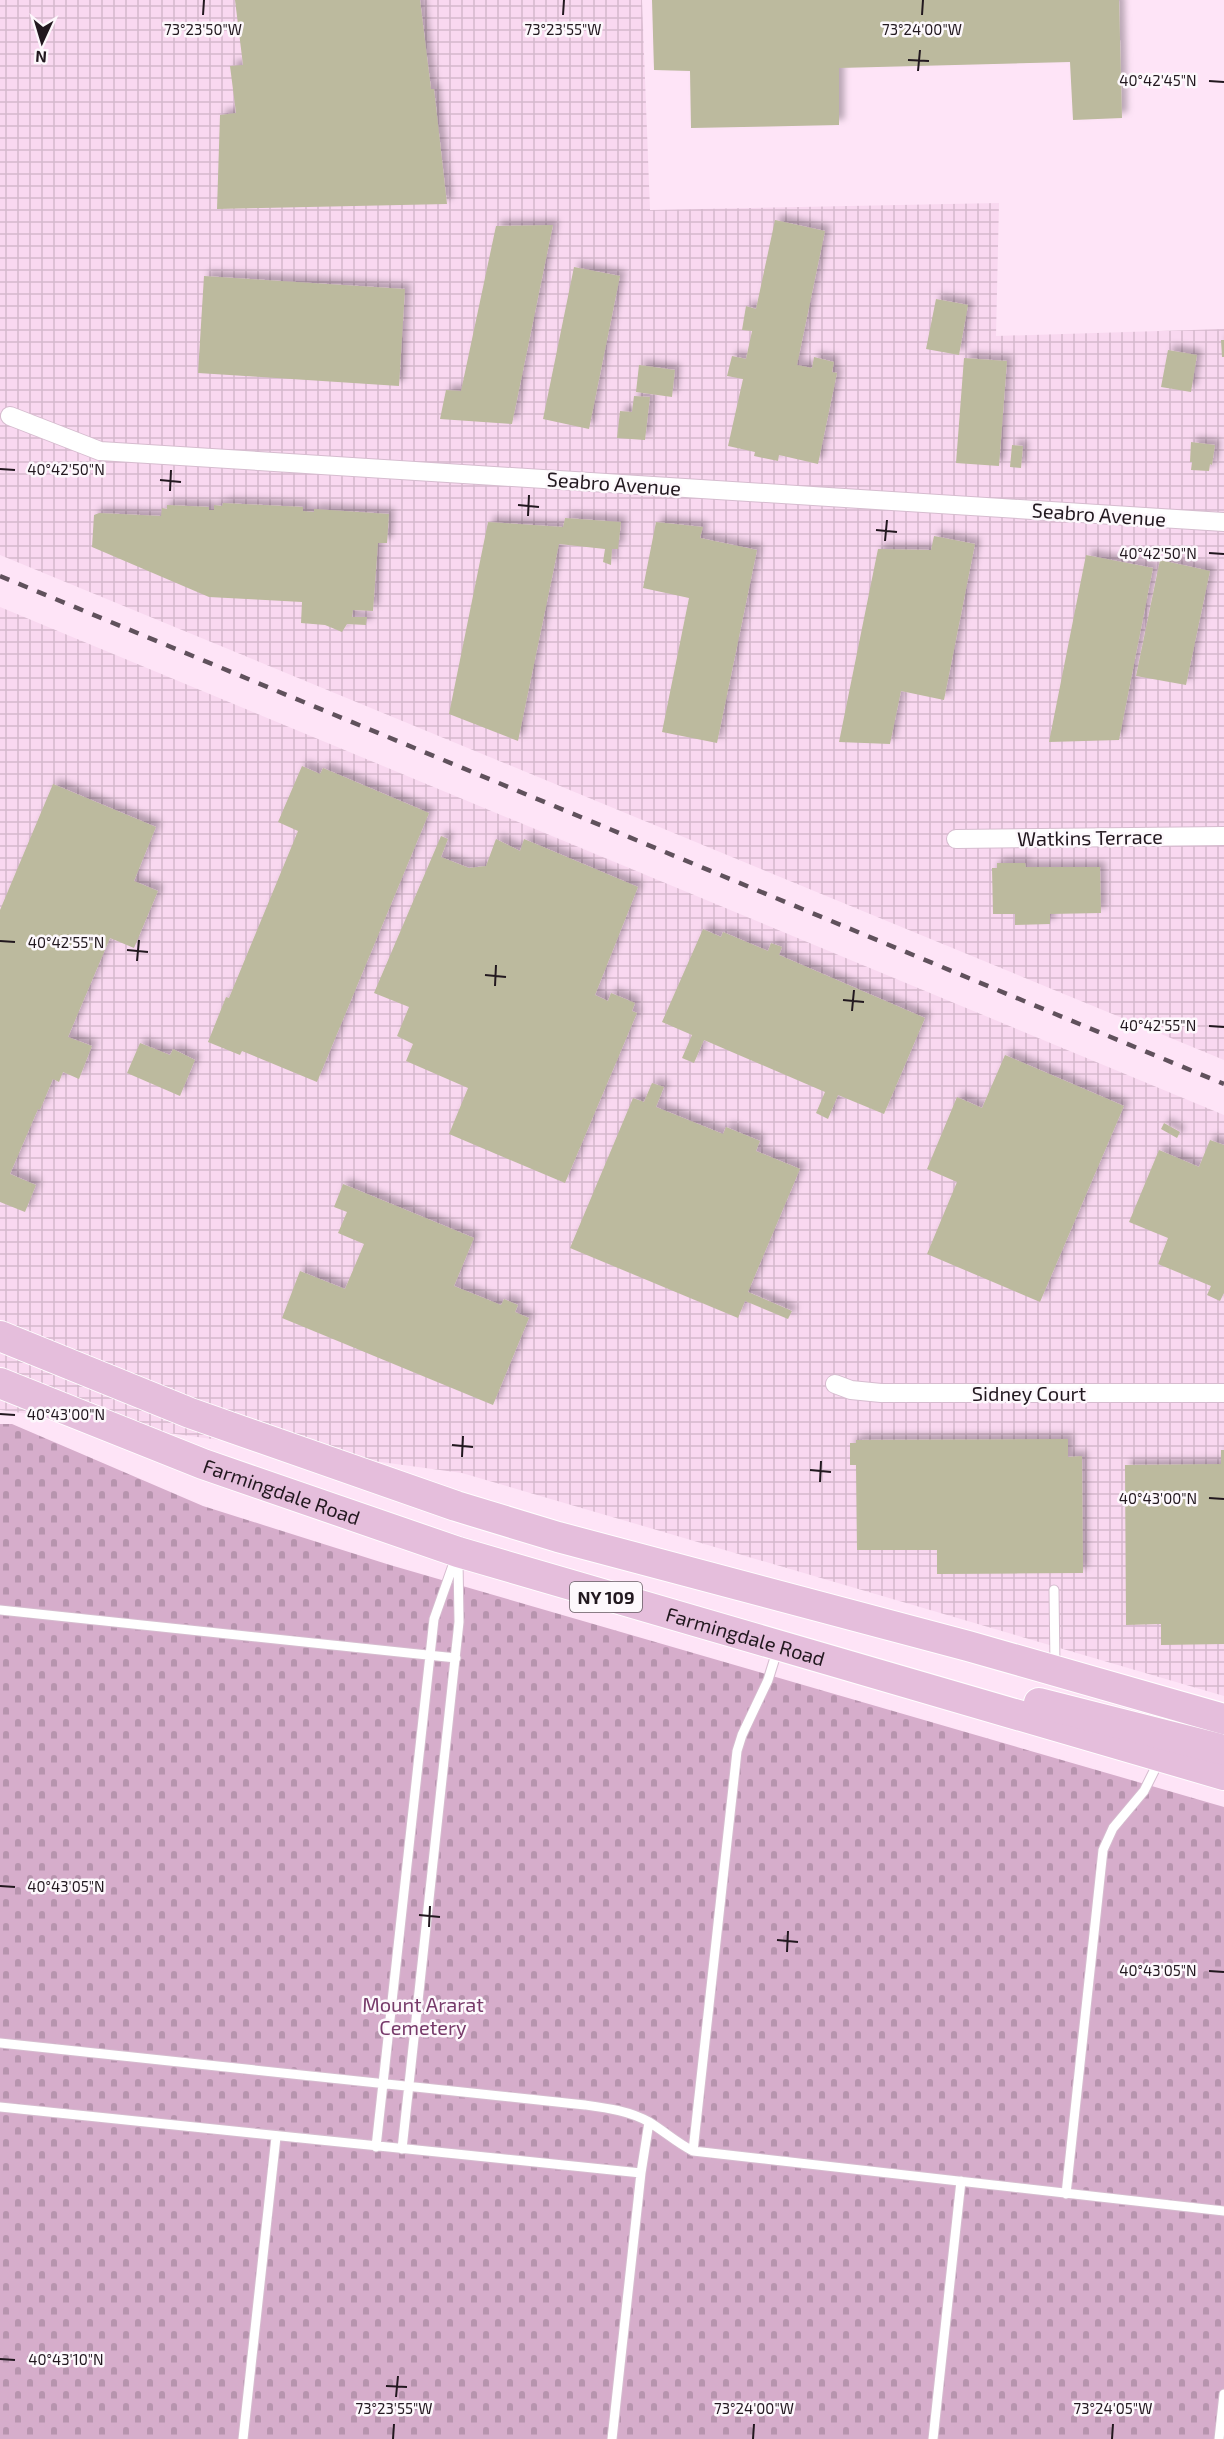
<svg xmlns="http://www.w3.org/2000/svg" width="1224" height="2439" viewBox="0 0 1224 2439" font-family="'Exo 2',sans-serif">
	<style>
		.industrial { fill: url(#industrial-grid) }
		.cemetery { fill: url(#cemetery-stones) }
		.building { fill: #bcba9e; filter: url(#shadow) }
		.lines { fill: none; stroke-linecap: round; stroke-linejoin: round }
		.service-casing { stroke: #d6bccf; stroke-width: 11 }
		.minor-casing { stroke: #d6bccf; stroke-width: 20 }
		.primary-casing { stroke: #fff; stroke-width: 32 }
		.service { stroke: #fff; stroke-width: 9 }
		.minor { stroke: #fff; stroke-width: 18 }
		.primary { stroke: #e5bedc; stroke-width: 30 }
		.rail { stroke: #60515c; stroke-width: 4.5; stroke-dasharray: 10 10; stroke-linecap: butt }
		.ticks { fill: none; stroke: #22181f; stroke-width: 2 }
		.labels { text-anchor: middle; dominant-baseline: central; stroke-width: 5; stroke-linejoin: round; paint-order: stroke }
		.shield { fill: #fdf8fc; stroke: #645b61; stroke-width: 1.5 }
		.shield-label { font-size: 18px; font-weight: bold; fill: #22181f }
		.street-label { font-size: 20px; fill: #22181f; stroke: #fdf8fc }
		.park-label { font-size: 20px; fill: #773a6a; stroke: #fdf8fc }
		.ticks-label { font-size: 15px; text-anchor: middle; fill: #22181f; stroke: #fdf8fc; stroke-width: 5; stroke-linejoin: round; paint-order: stroke }
	</style>
	<defs>
		<pattern id="industrial-grid" width="8" height="8" patternUnits="userSpaceOnUse" patternTransform="scale(1.5)"><rect width="8" height="8" fill="#f9d8f0"/><path d="M0 4h8M4 0v8" fill="none" stroke="#d5b9cd"/></pattern>
		<pattern id="cemetery-stones" width="16" height="16" patternUnits="userSpaceOnUse" patternTransform="scale(1.5)"><rect width="16" height="16" fill="#d6adcb"/><path d="M2 7V4a2 2 0 0 1 4 0v3zM10 15v-3a2 2 0 0 1 4 0v3z" fill="#b794ae"/></pattern>
		<filter id="shadow"><feDropShadow dx="5.5" dy="-5.5" stdDeviation="3" flood-color="#0004"/></filter>
	</defs>
	<rect width="100%" height="100%" fill="#fee4f7"/>
	<path class="industrial" d="M0 0H642L650 210 999 203 996 336 1224 329V1060L0 555Z
		M0 607 1224 1115V1696L462 1473 0 1410Z"/>
	<path class="cemetery" d="M0 1424H12L203 1506 390 1565 1224 1807V2439H0Z"/>
	<path class="building" d="M235 0H420L431 89H434L447 204 217 209 220 115 236 113 230 66 243 65Z
		M652 0H1119L1122 118 1073 120 1070 62 839 68V125L691 128 690 71 654 70Z
		M775 220 825 231 797 365 812 368 814 357 834 362 832 372 837 373 818 464 779 455 778 461 754 456 755 452 728 446 743 379 727 376 732 356 746 359 752 331 742 330 746 306 756 309Z
		M553 225 512 424 440 419 446 390 461 391 496 226Z
		M574 267 620 276 589 429 543 419Z
		M204 276 405 289 399 386 198 373Z
		M936 299 968 305 959 355 926 349Z
		M1221 340H1224V357H1222Z
		M1168 350 1197 355 1191 392 1161 387Z
		M964 358 1007 361 999 466 956 463Z
		M639 365 675 370 672 397 636 392Z
		M634 396 650 397 645 440 617 438 620 411 632 412Z
		M1191 442 1215 445 1212 465 1210 464 1209 471 1191 470 1192 462H1190Z
		M1012 445 1023 446 1021 468 1010 467Z
		M223 503 303 507V511L314 512V509L389 514 387 543H378L373 611 353 610 352 617H367L366 625 347 624 342 632 325 625 301 623 302 602 209 597 92 547 94 515 99 513 161 516 162 508 167 509V505L209 507V510H214V505L222 506Z
		M565 518 621 522 618 549H612L611 565 603 562 605 549 559 544 518 741 449 714 488 522 563 527Z
		M656 522 703 527 700 538 757 550 717 743 662 732 689 598 643 588Z
		M934 536 975 544 944 700 901 691 890 744 839 742 878 549 931 550Z
		M1086 555 1153 568 1119 740 1049 742Z
		M1160 560 1210 571 1186 685 1136 676Z
		M302 766 320 774 323 768 429 813 317 1082 242 1051 240 1055 208 1042 226 997 229 998 298 831 278 822Z
		M53 784 156 827 134 881 158 891 134 948 110 938 68 1037 92 1046 79 1079 63 1072 59 1082 53 1079 40 1110 38 1109 10 1174 36 1185 25 1212 0 1202V910Z
		M441 836 448 839 441 857 469 868 486 866 496 839 520 851 524 839 638 887 595 995 608 1001 611 993 635 1003 632 1011 637 1013 565 1183 449 1134 468 1088 406 1061 413 1044 397 1036 409 1007 374 993Z
		M997 863H1025L1026 867H1100L1101 913 1050 914V924L1015 925V914H993L992 868H997Z
		M703 929 721 937 723 932 768 951 771 943 782 947 779 955 925 1018 884 1114 838 1095 828 1119 816 1113 825 1092 704 1040 694 1063 682 1058 692 1035 662 1022Z
		M140 1043 170 1055 173 1049 195 1060 180 1096 127 1073Z
		M1005 1055 1124 1106 1040 1302 927 1254 957 1182 927 1169 957 1097 982 1108Z
		M652 1083 664 1087 656 1107 723 1134 726 1127 760 1141 756 1151 800 1169 748 1292 792 1311 788 1319 745 1301 738 1318 570 1248 633 1098 644 1102Z
		M1164 1123 1180 1132 1177 1138 1161 1129Z
		M1210 1140 1224 1145V1293L1220 1301 1207 1295 1211 1286 1158 1264 1168 1238 1129 1222 1159 1150 1199 1167Z
		M343 1184 474 1238 454 1286 501 1305 504 1299 518 1305 515 1312 529 1318 493 1405 282 1318 300 1271 345 1289 364 1244 338 1233 347 1212 334 1207Z
		M1068 1439V1457L1082 1456 1083 1573 937 1574V1550H857L856 1465H850V1443H856V1440Z
		M1221 1450H1224V1644L1161 1645V1624L1126 1625 1125 1465 1221 1464Z"/>
	<g class="lines">
		<g class="service-casing">
			<path id="service" d="M1054 1590 1055 1666
				M0 1610 456 1658
				M0 2043 585 2105C607 2108 630 2111 649 2122 664 2131 677 2143 693 2151L1224 2211
				M0 2107 641 2173
				M376 2147 434 1619 457 1554
				M402 2149 459 1622 458 1560
				M693 2151 737 1751 742 1735 768 1680 778 1648
				M1066 2194 1103 1850 1113 1828 1144 1791 1160 1759
				M243 2439 276 2137
				M612 2439 641 2173 649 2122
				M933 2439 961 2181
				M1219 2439 1224 2394"/>
		</g>
		<g class="minor-casing">
			<path id="minor" d="M10 416 100 451 1224 522
				M956 839 1224 836
				M835 1384 851 1390 881 1393H1224"/>
		</g>
		<g class="primary-casing">
			<g id="primary">
				<path d="M0 1336 190 1413 456 1506 558 1537 968 1646 1224 1719"/>
				<path id="s1" d="M0 1383 203 1464 458 1552 1224 1775"/>
				<path d="M1039 1703 1224 1750"/>
			</g>
		</g>
		<use href="#service" class="service"/>
		<use href="#minor" class="minor"/>
		<use href="#primary" class="primary"/>
		<path class="rail" d="M0 576 1224 1084"/>
	</g>
	<path class="ticks" d="M203 15 204 0M563 15 564 0M922 15 923 0M908 60 929 61M918 71 920 50M1209 81 1224 82M0 469 15 470M160 480 181 482M170 491 171 470M518 505 539 507M528 516 529 495M876 530 897 532M885 541 887 520M1209 553 1224 554M0 941 15 942M127 950 148 952M137 961 139 940M485 975 506 977M495 986 496 965M843 1000 864 1002M852 1011 854 990M1209 1026 1224 1027M0 1414 15 1415M452 1445 473 1447M462 1457 463 1436M810 1470 831 1472M820 1482 821 1461M1209 1498 1224 1499M0 1886 15 1887M419 1915 440 1917M429 1927 430 1906M777 1940 798 1942M787 1952 788 1931M1209 1971 1224 1972M0 2359 15 2360M386 2386 407 2387M396 2397 398 2376M393 2439 394 2424M753 2439 754 2424M1112 2439 1113 2424"/>
	<g class="labels">
		<rect class="shield" x="570" y="1582" width="72" height="30" rx="4.5"/>
		<g class="shield-label">
			<text x="606" y="1597">NY 109</text>
		</g>
		<g class="street-label">
			<text transform="translate(614 483) rotate(4)">Seabro Avenue</text>
			<text transform="translate(1099 514) rotate(4)">Seabro Avenue</text>
			<text transform="translate(1090 837) rotate(-1)">Watkins Terrace</text>
			<text x="1029" y="1393">Sidney Court</text>
			<text stroke="none"><textPath href="#s1" startOffset="302">Farmingdale Road</textPath></text>
			<text stroke="none"><textPath href="#s1" startOffset="788">Farmingdale Road</textPath></text>
		</g>
		<g class="park-label">
			<text x="423" y="2004">Mount Ararat<tspan x="423" dy="23">Cemetery</tspan></text>
		</g>
	</g>
	<g class="ticks-label">
		<text x="203" y="35">73°23'50"W</text>
		<text x="563" y="35">73°23'55"W</text>
		<text x="922" y="35">73°24'00"W</text>
		<text x="1158" y="86">40°42'45"N</text>
		<text x="66" y="475">40°42'50"N</text>
		<text x="1158" y="559">40°42'50"N</text>
		<text x="66" y="948">40°42'55"N</text>
		<text x="1158" y="1031">40°42'55"N</text>
		<text x="66" y="1420">40°43'00"N</text>
		<text x="1158" y="1504">40°43'00"N</text>
		<text x="66" y="1892">40°43'05"N</text>
		<text x="1158" y="1976">40°43'05"N</text>
		<text x="66" y="2365">40°43'10"N</text>
		<text x="394" y="2414">73°23'55"W</text>
		<text x="754" y="2414">73°24'00"W</text>
		<text x="1113" y="2414">73°24'05"W</text>
	</g>
	<g transform="translate(42 42) rotate(184)" stroke="#fdf8fc" stroke-width="4.5" paint-order="stroke">
	<path d="M0-4.5L10 22L0 15L-10 22Z" fill="#22181f"/>
	<text y="-9" font-size="16" font-weight="bold" text-anchor="middle" fill="#22181f">N</text>
	</g>
</svg>
